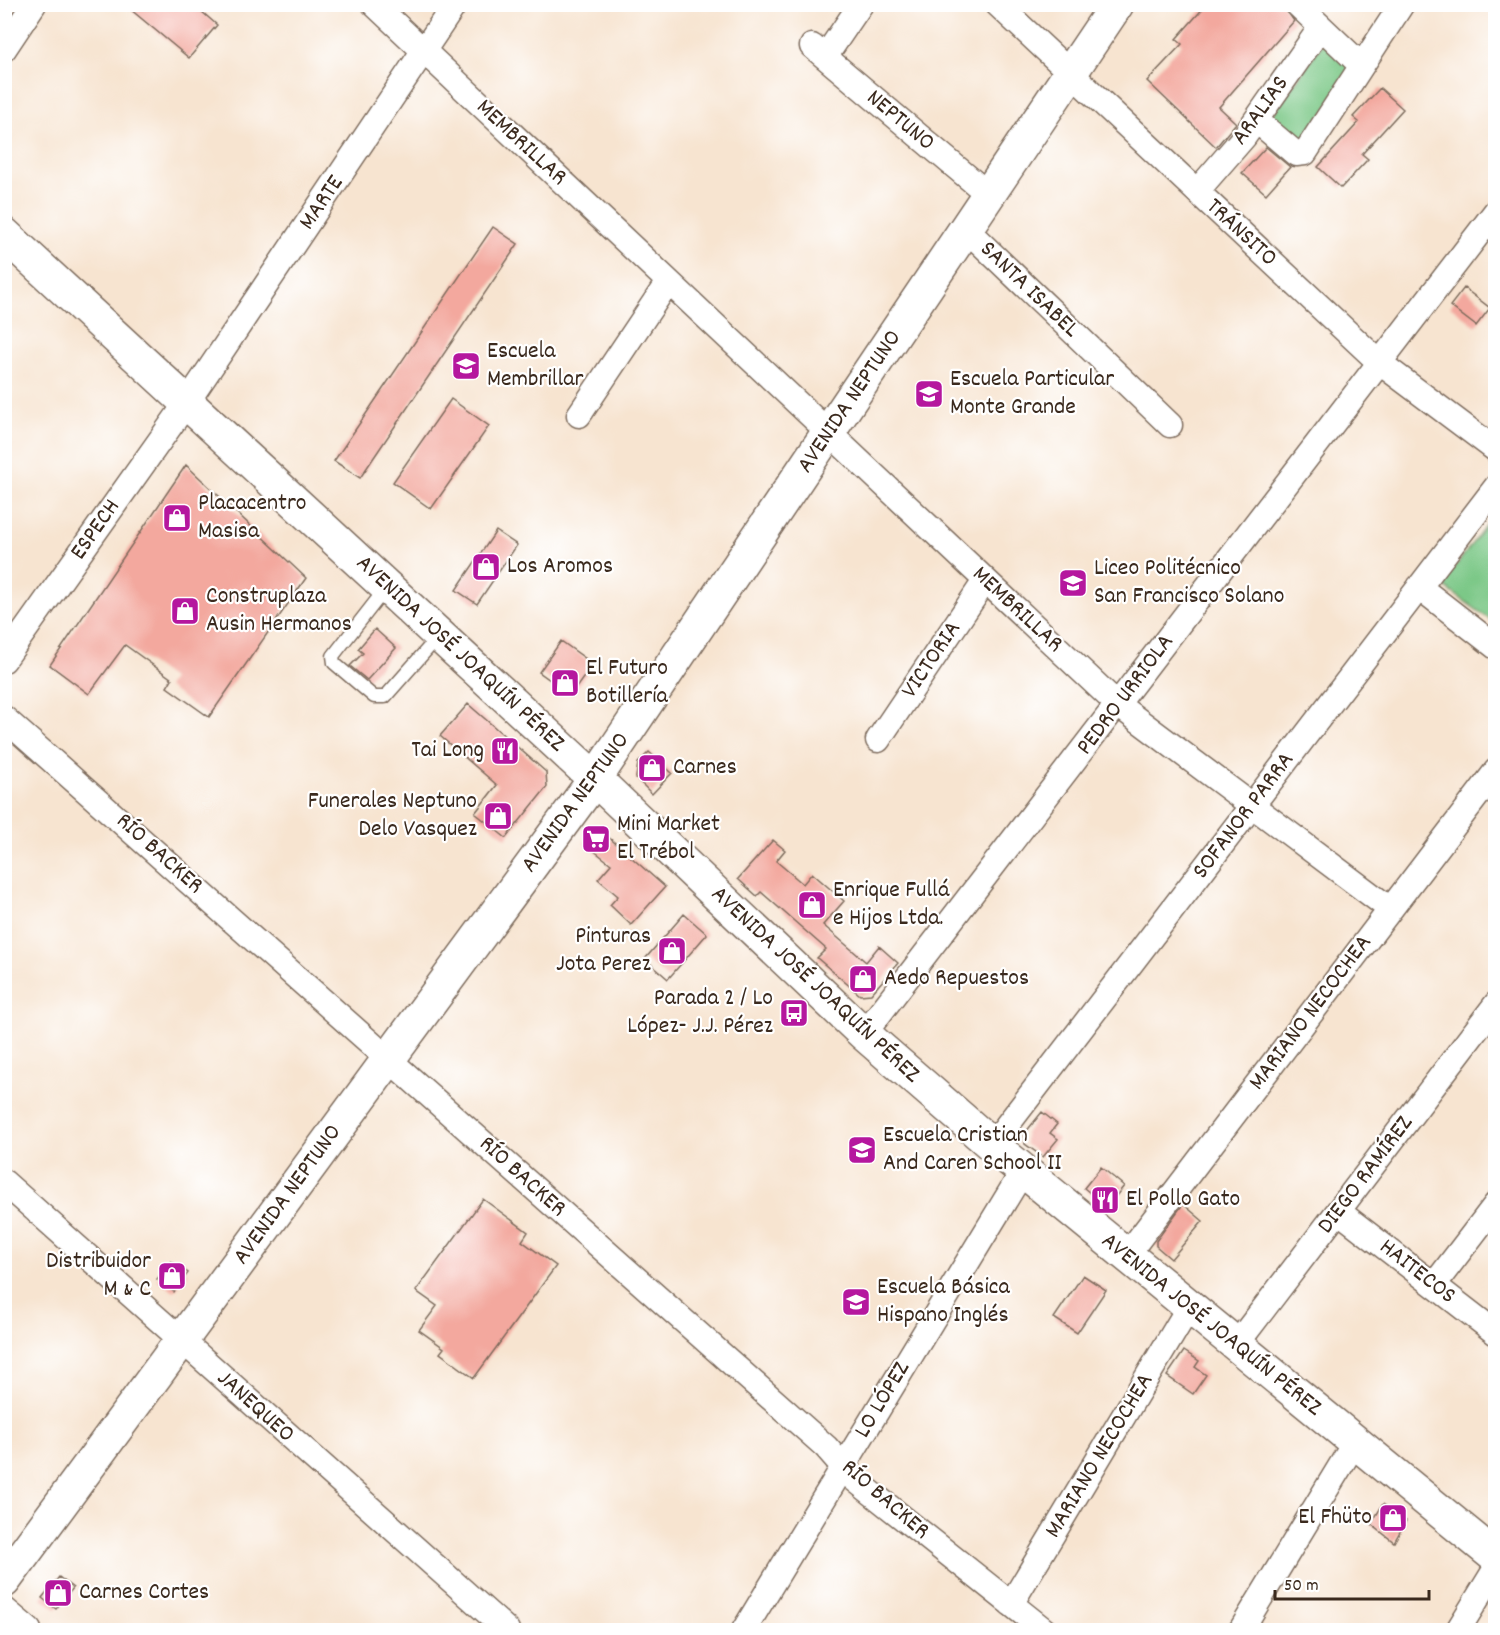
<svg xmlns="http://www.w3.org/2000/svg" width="1500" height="1635" viewBox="0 0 1500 1635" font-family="Dekko,sans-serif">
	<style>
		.green { fill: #7bc887; stroke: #5b7952; stroke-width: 1.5 }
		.building { fill: #f3a89e }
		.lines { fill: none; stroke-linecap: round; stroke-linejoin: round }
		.service-casing { stroke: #7d6b5c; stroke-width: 15 }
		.minor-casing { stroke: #7d6b5c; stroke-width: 27 }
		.secondary-casing { stroke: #7d6b5c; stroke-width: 36 }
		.primary-casing { stroke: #7d6b5c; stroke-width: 36 }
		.service { stroke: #fff; stroke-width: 12 }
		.minor { stroke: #fff; stroke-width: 24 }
		.secondary { stroke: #fff; stroke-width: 33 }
		.primary { stroke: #fff; stroke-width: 33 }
		.labels { text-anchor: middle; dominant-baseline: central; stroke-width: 4.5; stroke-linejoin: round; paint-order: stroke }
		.street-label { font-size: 24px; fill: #3b2a1e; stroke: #fff }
		.poi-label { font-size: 24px; fill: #3b2a1e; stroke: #fff; text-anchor: start }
	</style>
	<rect width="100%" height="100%" fill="#fff"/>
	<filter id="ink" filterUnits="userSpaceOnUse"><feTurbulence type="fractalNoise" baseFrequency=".0167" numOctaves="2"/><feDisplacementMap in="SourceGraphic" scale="12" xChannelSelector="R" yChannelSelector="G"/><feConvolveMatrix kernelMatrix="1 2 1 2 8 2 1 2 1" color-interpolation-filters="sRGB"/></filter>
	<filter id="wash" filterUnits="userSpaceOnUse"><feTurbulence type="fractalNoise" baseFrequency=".008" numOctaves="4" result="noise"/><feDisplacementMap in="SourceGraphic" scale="24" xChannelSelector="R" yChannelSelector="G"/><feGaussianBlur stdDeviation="1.35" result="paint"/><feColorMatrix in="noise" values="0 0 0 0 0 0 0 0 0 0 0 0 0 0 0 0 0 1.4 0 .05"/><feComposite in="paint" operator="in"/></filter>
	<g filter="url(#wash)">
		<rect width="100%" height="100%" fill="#f7e4d0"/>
		<path class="green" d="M1325 40 1355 68 1302 146 1268 121Z
			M1495 512V623L1442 585Z"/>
		<g id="blocks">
			<path class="building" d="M124 4H193L217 25 189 58Z
				M1207 4H1282L1294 21 1219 107 1236 123 1216 147 1147 81 1182 44 1176 39Z
				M1380 88 1403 109 1362 154 1368 159 1341 188 1318 167 1359 122 1353 117Z
				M1266 147 1290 167 1266 194 1242 173Z
				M493 227 518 244 360 478 334 461Z
				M1464 288 1490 308 1476 326 1450 306Z
				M451 399 489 426 431 509 393 482Z
				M186 465 306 578 209 717 167 687 172 679 125 645 89 694 50 665Z
				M496 531 517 545 477 604 456 590Z
				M375 629 396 648 367 680 350 666 363 653 358 649Z
				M561 641 593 664 571 695 539 672Z
				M468 704 546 772 547 787 506 838 475 813 497 785 440 736Z
				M649 752 672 773 652 794 636 778 638 763Z
				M597 827 665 887 631 925 610 905 618 896 598 879 611 864 584 843Z
				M773 840 785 850 776 861 803 884 812 873 844 901 823 925 866 962 879 946 898 963 871 994 860 995 817 958 826 949 761 892 757 896 738 879Z
				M684 914 707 934 668 979 645 959Z
				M1042 1112 1057 1124 1050 1133 1058 1139 1043 1157 1025 1144V1133Z
				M1101 1167 1124 1186 1107 1207 1084 1188Z
				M483 1199 528 1232 522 1241 556 1266 474 1378 440 1353 444 1348 419 1330 437 1306 416 1291Z
				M1183 1204 1203 1221 1171 1259 1156 1246V1241Z
				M171 1261 188 1273 174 1292 157 1279Z
				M1083 1275 1106 1290 1077 1333 1054 1318Z
				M1184 1351 1199 1361 1195 1367 1206 1375 1193 1394 1167 1376Z
				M1383 1504 1406 1521 1394 1542 1371 1524Z
				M59 1577 73 1588 56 1609 42 1598Z"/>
		</g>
	</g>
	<g filter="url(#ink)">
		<use href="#blocks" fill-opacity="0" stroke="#7d6b5c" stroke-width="1.5"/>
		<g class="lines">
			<g class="service-casing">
				<path id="service" d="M386 588 333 656 334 663 374 697H385L438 637"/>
			</g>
			<g class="minor-casing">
				<path id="minor" d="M374 4 1118 705 1390 909
					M997 4 1380 363 1496 450
					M1297 4 1361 65
					M812 46 989 195
					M4 49 34 4
					M825 57 861 4
					M1257 121 1296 154 1305 153 1402 4
					M1197 191 1244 137 1321 27
					M966 229 1170 425
					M579 415 668 282
					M1419 587 1496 647
					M4 660 188 401 455 4
					M4 718 826 1447 854 1479 1044 1630
					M878 740 985 581
					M864 1034 1496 211
					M992 1145 1496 487
					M4 1182 507 1630
					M1338 1211 1496 1333
					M1126 1256 1496 771
					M1434 1285 1496 1204
					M1236 1345 1496 1004
					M1011 1604 1189 1307
					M4 1609 29 1630
					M744 1630 1023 1171
					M1241 1630 1355 1442
					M1458 1630 1496 1568"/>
			</g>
			<g class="secondary-casing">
				<path id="secondary" d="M4 1581 595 779 1117 4"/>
			</g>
			<g class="primary-casing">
				<path id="primary" d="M4 234 595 779 864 1034 992 1145 1496 1557"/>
			</g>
			<use href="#service" class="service"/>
			<use href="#minor" class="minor"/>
			<use href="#secondary" class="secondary"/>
			<use href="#primary" class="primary"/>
		</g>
	</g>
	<defs>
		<g id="school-square" transform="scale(1.5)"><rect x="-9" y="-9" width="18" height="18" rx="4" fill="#b5179e" stroke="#fff"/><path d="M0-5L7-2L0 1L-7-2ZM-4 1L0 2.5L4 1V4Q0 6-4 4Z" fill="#fff"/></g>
		<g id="shop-square" transform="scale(1.5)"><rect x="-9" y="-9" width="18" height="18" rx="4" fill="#b5179e" stroke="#fff"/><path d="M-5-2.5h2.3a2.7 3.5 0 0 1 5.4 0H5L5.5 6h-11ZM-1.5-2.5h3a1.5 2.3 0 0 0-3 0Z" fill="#fff"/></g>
		<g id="restaurant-square" transform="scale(1.5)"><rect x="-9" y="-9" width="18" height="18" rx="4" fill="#b5179e" stroke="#fff"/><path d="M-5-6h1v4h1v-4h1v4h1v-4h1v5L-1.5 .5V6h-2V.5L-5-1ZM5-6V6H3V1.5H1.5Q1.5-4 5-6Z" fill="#fff"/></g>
		<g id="supermarket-square" transform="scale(1.5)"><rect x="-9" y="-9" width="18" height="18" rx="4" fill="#b5179e" stroke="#fff"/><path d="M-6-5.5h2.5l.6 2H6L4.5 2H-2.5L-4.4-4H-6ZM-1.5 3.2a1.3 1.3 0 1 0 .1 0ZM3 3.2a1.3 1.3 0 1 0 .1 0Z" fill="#fff"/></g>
		<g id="bus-square" transform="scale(1.5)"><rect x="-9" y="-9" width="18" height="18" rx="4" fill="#b5179e" stroke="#fff"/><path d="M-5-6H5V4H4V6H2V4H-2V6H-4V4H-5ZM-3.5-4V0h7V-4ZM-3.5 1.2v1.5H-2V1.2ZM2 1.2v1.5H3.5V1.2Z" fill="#fff"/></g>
	</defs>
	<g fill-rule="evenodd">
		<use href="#school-square" x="466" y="366"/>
		<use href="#school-square" x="929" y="394"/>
		<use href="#shop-square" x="177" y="518"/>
		<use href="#shop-square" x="486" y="567"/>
		<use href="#school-square" x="1073" y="583"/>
		<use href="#shop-square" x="185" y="611"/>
		<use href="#shop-square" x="565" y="683"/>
		<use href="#restaurant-square" x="505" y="751"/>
		<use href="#shop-square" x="652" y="768"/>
		<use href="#shop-square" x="498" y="816"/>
		<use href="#supermarket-square" x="596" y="839"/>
		<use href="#shop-square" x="812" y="905"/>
		<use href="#shop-square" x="672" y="951"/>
		<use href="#shop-square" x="863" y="979"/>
		<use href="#bus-square" x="794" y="1013"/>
		<use href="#school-square" x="862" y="1150"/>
		<use href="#restaurant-square" x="1105" y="1200"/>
		<use href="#shop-square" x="172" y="1276"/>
		<use href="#school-square" x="856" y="1302"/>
		<use href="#shop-square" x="1393" y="1518"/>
		<use href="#shop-square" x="58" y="1593"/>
	</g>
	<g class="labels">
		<g class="street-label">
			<text transform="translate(1261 111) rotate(-54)">ARALIAS</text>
			<text transform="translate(900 121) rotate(40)">NEPTUNO</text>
			<text transform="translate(521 143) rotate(43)">MEMBRILLAR</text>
			<text transform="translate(322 203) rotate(-56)">MARTE</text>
			<text transform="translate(1241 233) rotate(43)">TRÁNSITO</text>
			<text transform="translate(1029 290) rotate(44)">SANTA ISABEL</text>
			<text transform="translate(850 402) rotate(-56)">AVENIDA NEPTUNO</text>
			<text transform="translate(96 530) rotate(-55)">ESPECH</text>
			<text transform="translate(1017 610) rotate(43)">MEMBRILLAR</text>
			<text transform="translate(460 654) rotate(43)">AVENIDA JOSÉ JOAQUÍN PÉREZ</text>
			<text transform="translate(932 660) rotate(-56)">VICTORIA</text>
			<text transform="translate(1126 695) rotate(-53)">PEDRO URRIOLA</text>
			<text transform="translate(576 803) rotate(-54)">AVENIDA NEPTUNO</text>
			<text transform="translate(1244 816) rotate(-53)">SOFANOR PARRA</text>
			<text transform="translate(159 854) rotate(42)">RÍO BACKER</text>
			<text transform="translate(815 985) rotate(43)">AVENIDA JOSÉ JOAQUÍN PÉREZ</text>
			<text transform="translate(1311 1013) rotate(-53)">MARIANO NECOCHEA</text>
			<text transform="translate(1366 1175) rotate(-53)">DIEGO RAMÍREZ</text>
			<text transform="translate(522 1177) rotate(42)">RÍO BACKER</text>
			<text transform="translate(288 1195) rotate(-54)">AVENIDA NEPTUNO</text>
			<text transform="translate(1417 1272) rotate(38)">HAITECOS</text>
			<text transform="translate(1211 1325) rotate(39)">AVENIDA JOSÉ JOAQUÍN PÉREZ</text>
			<text transform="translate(883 1400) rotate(-59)">LO LÓPEZ</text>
			<text transform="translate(255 1407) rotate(42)">JANEQUEO</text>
			<text transform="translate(1100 1456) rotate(-59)">MARIANO NECOCHEA</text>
			<text transform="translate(885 1500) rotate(41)">RÍO BACKER</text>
		</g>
		<g class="poi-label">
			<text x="487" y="352">Escuela<tspan x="487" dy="28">Membrillar</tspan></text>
			<text x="950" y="380">Escuela Particular<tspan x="950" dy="28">Monte Grande</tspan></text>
			<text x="198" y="504">Placacentro<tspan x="198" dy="28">Masisa</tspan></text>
			<text x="507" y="567">Los Aromos</text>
			<text x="1094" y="569">Liceo Politécnico<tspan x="1094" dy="28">San Francisco Solano</tspan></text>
			<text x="206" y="597">Construplaza<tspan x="206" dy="28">Ausin Hermanos</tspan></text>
			<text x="586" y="669">El Futuro<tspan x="586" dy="28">Botillería</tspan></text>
			<text x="484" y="751" text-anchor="end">Tai Long</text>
			<text x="673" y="768">Carnes</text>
			<text x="477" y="802" text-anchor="end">Funerales Neptuno<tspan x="477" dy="28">Delo Vasquez</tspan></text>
			<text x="617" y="825">Mini Market<tspan x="617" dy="28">El Trébol</tspan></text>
			<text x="833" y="891">Enrique Fullá<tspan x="833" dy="28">e Hijos Ltda.</tspan></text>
			<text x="651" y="937" text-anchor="end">Pinturas<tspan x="651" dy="28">Jota Perez</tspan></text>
			<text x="884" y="979">Aedo Repuestos</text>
			<text x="773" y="999" text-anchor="end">Parada 2 / Lo<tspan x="773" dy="28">López- J.J. Pérez</tspan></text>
			<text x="883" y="1136">Escuela Cristian<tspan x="883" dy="28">And Caren School II</tspan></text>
			<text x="1126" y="1200">El Pollo Gato</text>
			<text x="151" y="1262" text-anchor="end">Distribuidor<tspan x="151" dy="28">M &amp; C</tspan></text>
			<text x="877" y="1288">Escuela Básica<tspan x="877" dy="28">Hispano Inglés</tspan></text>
			<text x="1372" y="1518" text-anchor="end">El Fhüto</text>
			<text x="79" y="1593">Carnes Cortes</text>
		</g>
	</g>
	<rect width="1500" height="1635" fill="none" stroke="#fff" stroke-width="24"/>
	<path d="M1275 1590v9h154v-9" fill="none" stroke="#3b2a1e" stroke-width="3"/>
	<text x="1284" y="1590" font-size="18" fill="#3b2a1e" stroke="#ffffff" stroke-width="4.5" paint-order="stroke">50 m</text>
</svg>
